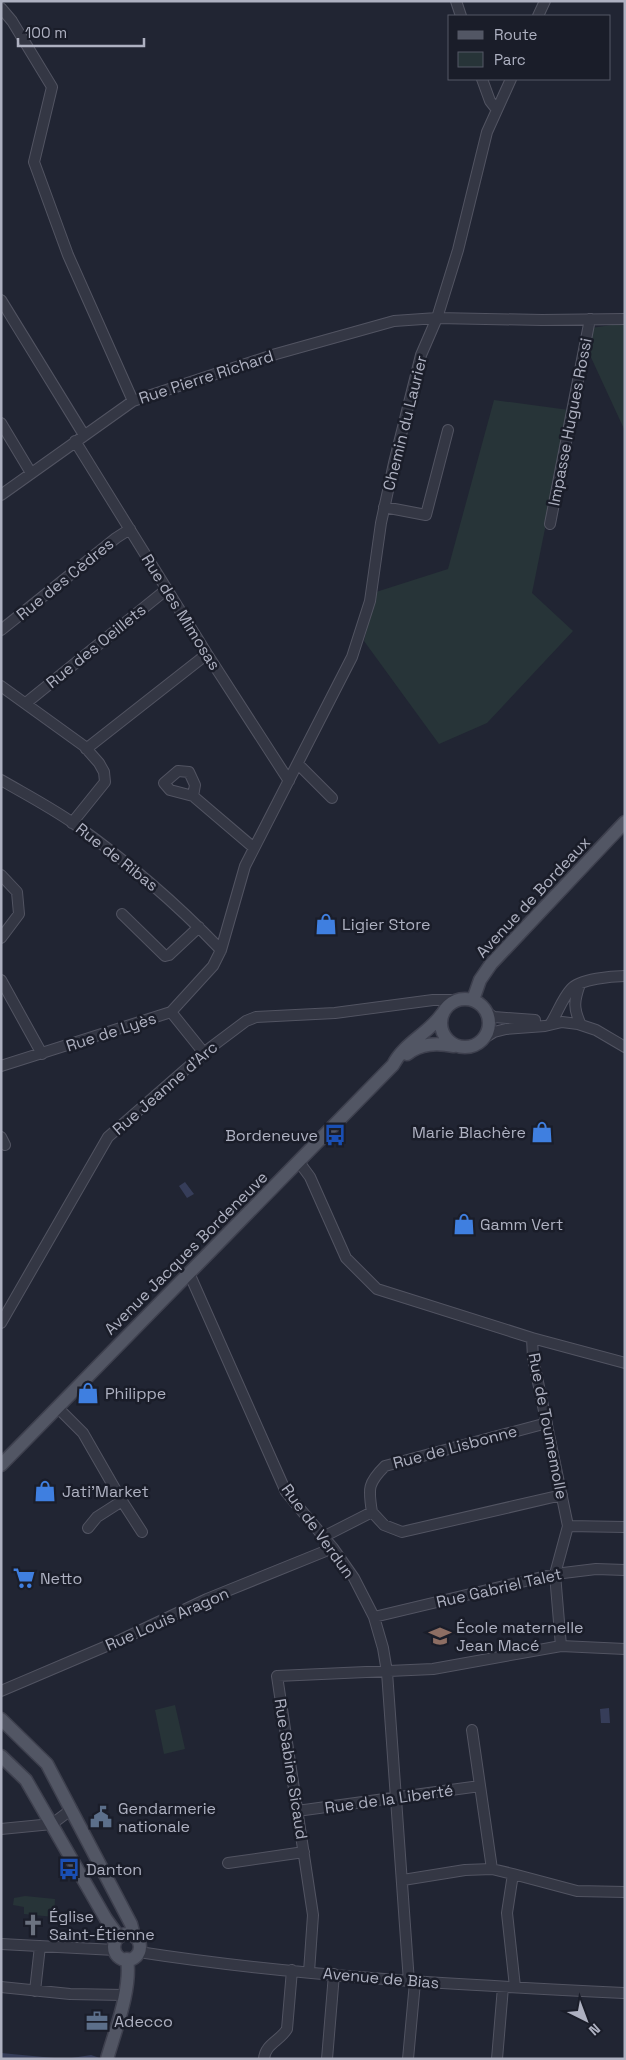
<svg xmlns="http://www.w3.org/2000/svg" width="626" height="2060" viewBox="0 0 626 2060" font-family="'Space Grotesk',sans-serif">
	<style>
		.green { fill: #273438 }
		.water { fill: #363d59 }
		.lines { fill: none; stroke-linecap: round; stroke-linejoin: round }
		.minor-casing { stroke: #525462; stroke-width: 12 }
		.major-casing { stroke: #3e404e; stroke-width: 15 }
		.minor { stroke: #343744; stroke-width: 10 }
		.major { stroke: #525664; stroke-width: 12 }
		.labels { text-anchor: middle; dominant-baseline: central; stroke-width: 5; stroke-linejoin: round; paint-order: stroke }
		.street-label { font-size: 16px; fill: #aeb1c1; stroke: #1a1d29 }
		.poi-label { font-size: 16px; fill: #aeb1c1; stroke: #1a1d29; text-anchor: start }
	</style>
	<rect width="100%" height="100%" fill="#212533"/>
	<path class="green" d="M625 323V431L589 353 591 328Z
		M494 400 569 410 532 593 573 631 487 723 439 744 364 641 376 592 448 569Z
		M175 1705 185 1749 164 1754 155 1710Z
		M25 1896 55 1899 54 1917 24 1914V1907L13 1905 14 1898Z"/>
	<path class="water" d="M185 1182 194 1194 187 1198 179 1186Z
		M609 1708 610 1723H601L600 1709Z
		M1 2053 65 2059 91 2055 103 2059H1Z"/>
	<g class="lines">
		<g class="minor-casing">
			<path id="minor" d="M456 1 461 16
				M1 8 12 21 52 87 34 162 68 255 133 401
				M538 16 545 1
				M482 79 490 101 497 110
				M1 300 84 435
				M1 423 31 473
				M75 441 207 654 289 781
				M1 495 133 401 276 354 394 321 437 318 542 320 625 319
				M384 507 426 515 448 430
				M550 524 590 319
				M1 630 116 538 130 529
				M1 686 84 746 99 763 104 772 105 782 72 823
				M26 703 167 589
				M86 749 207 654
				M298 764 332 798
				M1 780C25 794 50 807 73 823 127 861 176 903 221 950
				M193 796 195 785 189 772 178 771 164 783 170 790 193 796 254 848
				M1 875 17 892 19 914 1 938
				M122 914 165 956 169 955 199 927
				M1 980 42 1054
				M580 984C574 1001 573 1008 581 1025
				M171 1012 213 966 221 950 245 866 352 657 370 601 381 523 394 463 421 355 437 318 458 250 487 132 511 79
				M171 1012 204 1053
				M486 1012 494 1017 535 1020
				M551 1023C558 1012 562 999 571 989 580 979 612 976 625 976
				M484 1038 494 1032 506 1029 545 1026 562 1022 578 1024 596 1030 625 1047
				M1 1066 171 1012
				M1 1137 5 1145
				M299 1162 310 1177 346 1258 377 1289 532 1338 533 1358 568 1526 555 1574 561 1646
				M189 1273 286 1492 333 1548 354 1578 374 1617 383 1648 387 1672 409 1982
				M1 1323 108 1137 210 1048 246 1021 256 1017 335 1013 433 1000H458
				M532 1338 625 1363
				M57 1407 83 1433 122 1501 97 1517 88 1528
				M122 1501 142 1532
				M372 1512C368 1488 368 1483 385 1466L547 1423
				M568 1526 625 1527
				M323 1537 372 1512 384 1525 402 1532 562 1495
				M374 1617 555 1574 596 1569 625 1570
				M1 1691 116 1642 207 1599 333 1548
				M472 1730 492 1869 513 1874 507 1913 515 1987
				M297 1811 480 1786
				M1 1829 52 1824 72 1809
				M228 1863 304 1852
				M513 1874 577 1891 625 1892
				M403 1880 465 1870 492 1869
				M1 1944 115 1950
				M139 1952C300 1977 463 1985 625 1993
				M309 1972 313 1915 277 1676 433 1669 561 1646 625 1649
				M1 1987 70 1994 124 1995
				M35 1991 40 1946
				M264 2059C265 2044 280 2041 287 2029L292 1970
				M327 2059 334 1974
				M408 2059 415 1982
				M497 2059 503 1987"/>
		</g>
		<g class="major-casing">
			<path id="major" d="M441 1023a24 24 0 1 1 48 0a24 24 0 1 1-48 0Z
				M473 1000 480 980 491 964 625 822
				M407 1054C421 1043 437 1043 454 1046
				M1 1465 393 1065C404 1043 428 1034 442 1014
				M1 1719 47 1764 131 1924 134 1936
				M1 1756 26 1780 106 1919 119 1937
				M114 1947a13 13 0 1 1 26 0a13 13 0 1 1-26 0Z
				M107 2059C115 2031 132 1988 127 1959"/>
		</g>
		<use href="#minor" class="minor"/>
		<use href="#major" class="major"/>
	</g>
	<defs>
		<g id="shop-bare" transform="scale(1.725)"><path d="M-5-2.5h2.3a2.7 3.5 0 0 1 5.4 0H5L5.5 6h-11ZM-1.5-2.5h3a1.5 2.3 0 0 0-3 0Z" fill="#3f7fe0" stroke="#1a1d29" stroke-width="2.5" paint-order="stroke"/></g>
		<g id="bus-bare" transform="scale(1.725)"><path d="M-5-6H5V4H4V6H2V4H-2V6H-4V4H-5ZM-3.5-4V0h7V-4ZM-3.5 1.2v1.5H-2V1.2ZM2 1.2v1.5H3.5V1.2Z" fill="#1a4fb4" stroke="#1a1d29" stroke-width="2.5" paint-order="stroke"/></g>
		<g id="supermarket-bare" transform="scale(1.725)"><path d="M-6-5.5h2.5l.6 2H6L4.5 2H-2.5L-4.4-4H-6ZM-1.5 3.2a1.3 1.3 0 1 0 .1 0ZM3 3.2a1.3 1.3 0 1 0 .1 0Z" fill="#3f7fe0" stroke="#1a1d29" stroke-width="2.5" paint-order="stroke"/></g>
		<g id="school-bare" transform="scale(1.725)"><path d="M0-5L7-2L0 1L-7-2ZM-4 1L0 2.5L4 1V4Q0 6-4 4Z" fill="#8d6e63" stroke="#1a1d29" stroke-width="2.5" paint-order="stroke"/></g>
		<g id="civic-bare" transform="scale(1.725)"><path d="M-.6-6.5H3V-4.5H.6V-3L4-1V1h2V6H-6V1h2V-1L-.6-3ZM-1.2 2.5V6h2.4V2.5Z" fill="#5c6f8a" stroke="#1a1d29" stroke-width="2.5" paint-order="stroke"/></g>
		<g id="church-bare" transform="scale(1.725)"><path d="M-1.2-6h2.4v3.5h3.3v2.4h-3.3V6h-2.4V-.1h-3.3v-2.4h3.3Z" fill="#6b7280" stroke="#1a1d29" stroke-width="2.5" paint-order="stroke"/></g>
		<g id="office-bare" transform="scale(1.725)"><path d="M-6-3h4V-5.5h4V-3h4V5H-6ZM-1-4.5V-3h2v-1.5ZM-6 0V1H6V0Z" fill="#5c6f8a" stroke="#1a1d29" stroke-width="2.5" paint-order="stroke"/></g>
	</defs>
	<g fill-rule="evenodd">
		<use href="#shop-bare" x="326" y="924"/>
		<use href="#shop-bare" x="542" y="1132"/>
		<use href="#bus-bare" x="335" y="1135"/>
		<use href="#shop-bare" x="464" y="1224"/>
		<use href="#shop-bare" x="88" y="1393"/>
		<use href="#shop-bare" x="45" y="1491"/>
		<use href="#supermarket-bare" x="24" y="1578"/>
		<use href="#school-bare" x="440" y="1636"/>
		<use href="#civic-bare" x="101" y="1817"/>
		<use href="#bus-bare" x="69" y="1869"/>
		<use href="#church-bare" x="33" y="1925"/>
		<use href="#office-bare" x="97" y="2021"/>
	</g>
	<g class="labels">
		<g class="street-label">
			<text transform="translate(206 377) rotate(-18)">Rue Pierre Richard</text>
			<text transform="translate(570 422) rotate(-79)">Impasse Hugues Rossi</text>
			<text transform="translate(405 423) rotate(-76)">Chemin du Laurier</text>
			<text transform="translate(65 579) rotate(-39)">Rue des Cèdres</text>
			<text transform="translate(181 612) rotate(58)">Rue des Mimosas</text>
			<text transform="translate(96 646) rotate(-39)">Rue des Oeillets</text>
			<text transform="translate(117 857) rotate(38)">Rue de Ribas</text>
			<text transform="translate(533 897) rotate(-47)">Avenue de Bordeaux</text>
			<text transform="translate(111 1032) rotate(-18)">Rue de Lyès</text>
			<text transform="translate(165 1088) rotate(-41)">Rue Jeanne d'Arc</text>
			<text transform="translate(186 1253) rotate(-45)">Avenue Jacques Bordeneuve</text>
			<text transform="translate(548 1426) rotate(79)">Rue de Toumemolle</text>
			<text transform="translate(455 1447) rotate(-15)">Rue de Lisbonne</text>
			<text transform="translate(318 1531) rotate(54)">Rue de Verdun</text>
			<text transform="translate(499 1588) rotate(-13)">Rue Gabriel Talet</text>
			<text transform="translate(167 1619) rotate(-24)">Rue Louis Aragon</text>
			<text transform="translate(291 1769) rotate(81)">Rue Sabine Sicaud</text>
			<text transform="translate(389 1799) rotate(-8)">Rue de la Liberté</text>
			<text transform="translate(381 1978) rotate(5)">Avenue de Bias</text>
		</g>
		<g class="poi-label">
			<text x="342" y="924">Ligier Store</text>
			<text x="526" y="1132" text-anchor="end">Marie Blachère</text>
			<text x="318" y="1135" text-anchor="end">Bordeneuve</text>
			<text x="480" y="1224">Gamm Vert</text>
			<text x="105" y="1393">Philippe</text>
			<text x="62" y="1491">Jati'Market</text>
			<text x="40" y="1578">Netto</text>
			<text x="456" y="1627">École maternelle<tspan x="456" dy="18">Jean Macé</tspan></text>
			<text x="118" y="1808">Gendarmerie<tspan x="118" dy="18">nationale</tspan></text>
			<text x="86" y="1869">Danton</text>
			<text x="49" y="1916">Église<tspan x="49" dy="18">Saint-Étienne</tspan></text>
			<text x="114" y="2021">Adecco</text>
		</g>
	</g>
	<rect width="626" height="2060" fill="none" stroke="#aeb1c1" stroke-width="5"/>
	<rect x="448" y="15" width="162" height="65" fill="#1a1d29" stroke="#555866"/>
	<rect x="458" y="31" width="25" height="8" fill="#525664" stroke="#555866"/>
	<text x="494" y="40" font-size="15" fill="#aeb1c1">Route</text>
	<rect x="458" y="52" width="25" height="15" fill="#273438" stroke="#555866"/>
	<text x="494" y="65" font-size="15" fill="#aeb1c1">Parc</text>
	<g transform="translate(586 2020) rotate(138)" stroke="#1a1d29" stroke-width="4" paint-order="stroke">
	<path d="M0-4L9 19L0 12L-9 19Z" fill="#aeb1c1"/>
	<text y="-8" font-size="14" font-weight="bold" text-anchor="middle" fill="#aeb1c1">N</text>
	</g>
	<path d="M18 38v8h126v-8" fill="none" stroke="#aeb1c1" stroke-width="2.5"/>
	<text x="25" y="38" font-size="15" fill="#aeb1c1" stroke="#1a1d29" stroke-width="4" paint-order="stroke">100 m</text>
</svg>
